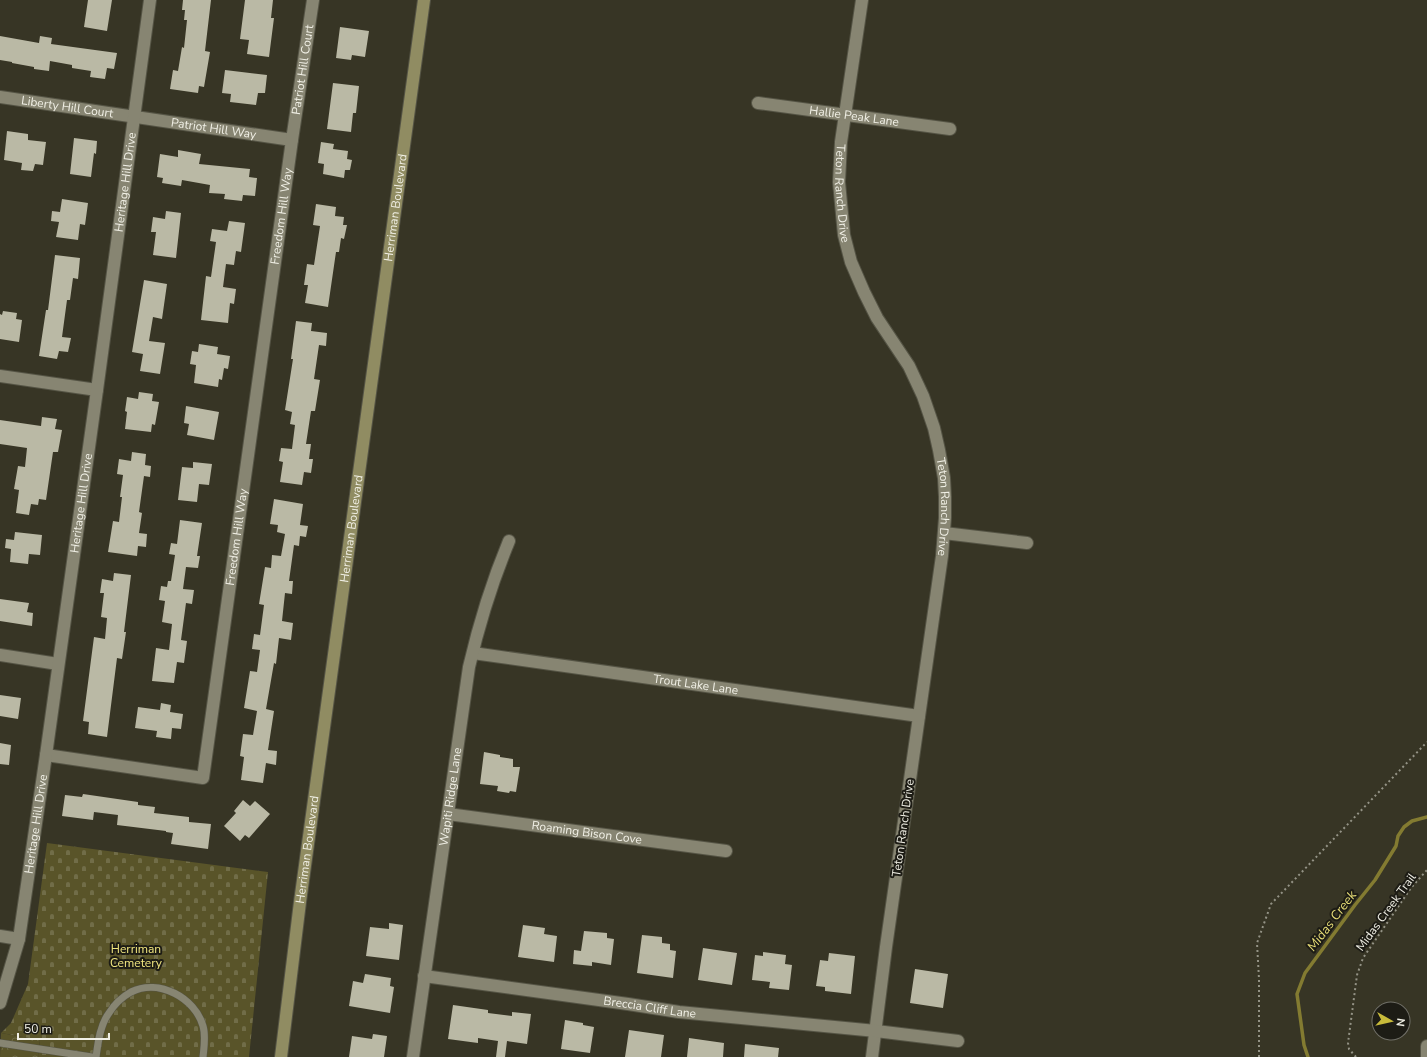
<svg xmlns="http://www.w3.org/2000/svg" width="1427" height="1057" viewBox="0 0 1427 1057" font-family="'Nunito Sans',sans-serif">
	<style>
		.forest { fill: url(#forest-crowns) }
		.cemetery { fill: url(#cemetery-stones) }
		.lines { fill: none; stroke-linecap: round; stroke-linejoin: round }
		.stream { stroke: #837b31; stroke-width: 3.5 }
		.building { fill: #bab9a5 }
		.lane-casing { stroke: #555445; stroke-width: 8 }
		.street-casing { stroke: #555445; stroke-width: 14 }
		.secondary-casing { stroke: #555445; stroke-width: 14 }
		.path { stroke: #949386; stroke-width: 2; stroke-dasharray: 2 3; stroke-linecap: butt }
		.lane { stroke: #878572; stroke-width: 7 }
		.street { stroke: #878572; stroke-width: 12 }
		.secondary { stroke: #908c62; stroke-width: 12 }
		.labels { text-anchor: middle; dominant-baseline: central; stroke-width: 4; stroke-linejoin: round; paint-order: stroke }
		.street-label { font-size: 12px; fill: #f1f0e6; stroke: #1d1c15 }
		.park-label { font-size: 12px; fill: #f2e780; stroke: #1d1c15 }
		.water-label { font-size: 13px; font-style: italic; fill: #e9df78; stroke: #1d1c15 }
	</style>
	<defs>
		<pattern id="forest-crowns" width="20" height="18" patternUnits="userSpaceOnUse"><rect width="20" height="18" fill="#595429"/><path d="M2 6a3 3 0 1 1 6 0M12 15a3 3 0 1 1 6 0" fill="none" stroke="#716d48"/></pattern>
		<pattern id="cemetery-stones" width="16" height="16" patternUnits="userSpaceOnUse"><rect width="16" height="16" fill="#595429"/><path d="M2 7V4a2 2 0 0 1 4 0v3zM10 15v-3a2 2 0 0 1 4 0v3z" fill="#716d48"/></pattern>
	</defs>
	<rect width="100%" height="100%" fill="#373525"/>
	<path class="forest" d="M1 1033 40 1040 38 1057H0Z"/>
	<path class="cemetery" d="M47 843 268 872 249 1057H38L40 1040 1 1033 11 1023 28 984Z"/>
	<g class="lines">
		<path class="stream" d="M1308 1057 1304 1045 1297 994 1305 973 1355 905 1375 880 1396 846 1398 836 1404 827 1412 821 1427 817"/>
	</g>
	<path class="building" d="M88 0H112L107 31 84 27Z
		M183 0H211L205 51 210 52 204 87 199 86 198 93 170 89 173 70 178 71 182 47 184 48 187 20H184L185 10H182Z
		M245 0H273L271 18H274L269 57 247 54 249 40 240 39Z
		M340 27 369 31 365 57 352 55 351 60 336 58Z
		M0 36 39 43 40 36 52 38 51 44 117 53 114 69 107 68 105 79 90 77 91 71 72 68V65L50 61 49 71 34 69V67L12 63V62L0 60Z
		M225 70 267 75 265 93H258L256 105 230 102 231 94 222 93Z
		M333 83 359 86 356 113H353L351 132 327 129Z
		M7 131 28 134V140L46 142 43 165 35 164 33 171 21 170 22 163 4 160Z
		M74 138 97 141 96 154 94 153 91 177 70 174Z
		M321 142 334 144 333 149 348 151 347 159 352 160 350 170H345L344 178 323 174 324 164 318 163Z
		M178 150 201 154 199 164 250 169 249 177 257 178 255 196 243 195 242 201 224 199 225 194 209 193 210 185 182 180 181 186 162 183 163 178 157 177 160 154 178 157Z
		M62 199 88 203 85 225 80 224 78 240 56 237 59 222 51 221 52 211 60 212Z
		M316 204 336 207 335 216 344 217 343 225H347L344 239 341 238 339 252H336L328 307 305 303 308 285H304L307 264 314 265 320 226 313 225Z
		M166 211 181 213 176 258 153 255 156 232H151L153 217 165 219Z
		M229 221 245 223 241 252 236 251 234 265 226 264 223 287 236 289 234 304 230 303 228 323 201 320 206 276 211 277 216 242 210 241 212 229 227 231Z
		M55 255 80 258 78 279 73 278 70 300H67L62 337 71 338 68 352 59 351 57 359 39 356 46 310H48Z
		M144 280 167 284 162 319 153 317 149 341 165 343 160 374 140 371 143 354 132 352Z
		M3 311 17 313 16 319 22 320 19 342 0 339V314L2 315Z
		M296 321 312 323 311 331 327 333 326 346 319 345 314 379 320 380 315 411H311L306 444H311L309 459H313L311 473 304 472 302 485 280 482 283 462 279 461 281 448 292 449 295 425 290 424 292 412 285 410 293 359H291Z
		M199 344 218 347 217 354 230 356 228 369 224 368 222 380 219 379 218 387 194 383 196 365 190 364 192 351 198 352Z
		M139 392 153 394 152 401 159 402 155 425 152 424 151 432 125 429 127 412 125 411 127 397 138 399Z
		M186 406 219 412 214 440 187 435 189 424 184 423Z
		M42 417 57 419 55 429 62 430 58 452H53L46 500 39 499 38 505 31 504 29 515 16 513 19 490 14 489 18 466 25 467 27 448 0 444V420L41 426Z
		M132 452 146 454 145 465 151 466 150 477 144 476 139 512 142 513 139 533 147 534 146 547 138 546 137 556 108 552 113 521 119 522 122 497H120L123 475 117 474 119 459 131 461Z
		M193 462 212 464 209 485 199 484 197 502 178 500 182 467 193 468Z
		M274 499 303 504 300 525 308 526 306 537 300 536 299 546 294 545 289 581H293L292 594 285 593 282 621 293 623 291 640 279 638 276 664 274 663 266 709 274 711 268 750 277 751 276 765 266 763 263 783 241 780 244 757 240 756 243 734 253 735 257 711 244 708 250 671 257 672 260 650 252 649 254 634 260 635 264 605 259 604 265 567 271 568 272 555 281 556 285 534 277 532 278 525 270 524Z
		M180 520 202 523 197 556H200L198 568 186 567 183 589 194 590 192 604 186 603 181 640 187 641 184 663 177 662 174 683 152 681 156 648 169 650 172 624 162 622 165 601 159 600 161 586 167 587 168 581H171L175 555 169 554 171 543 177 544Z
		M15 532 42 535 40 555 29 554 28 564 10 562 11 549 5 548 6 539 14 540Z
		M114 573 131 575 124 632H126L122 659 117 658 107 737 88 734 89 722 83 721 94 637 105 639 107 618 101 617 104 593H100L102 579 113 581Z
		M0 599 29 603 27 612 33 613 32 626 0 621Z
		M0 695 21 698 18 719 0 716Z
		M161 703 171 705 170 712 183 714 181 729 172 728 171 739 156 737 157 731 135 728 138 707 160 710Z
		M0 743 11 745 9 765 0 764Z
		M484 752 500 755V757L513 759V767H520L516 792 510 791 509 793 497 791 498 786 480 784Z
		M83 794 138 802V805L155 807 154 813 189 817V822L211 824 208 849 171 844 173 833 166 832V831L117 825 118 815 94 812 93 820 62 816 65 795 82 797Z
		M243 800 250 806 255 801 270 814 249 838 245 835 240 841 224 826 236 813 234 811Z
		M389 923 403 925 399 960 366 956 370 927 389 929Z
		M523 925 545 928 544 934 557 936 554 962 518 957Z
		M584 931 607 933V938L614 939 611 965 592 962V966L573 964 574 950 581 951Z
		M642 935 662 937V943L670 944V950L676 951 673 978 637 973Z
		M703 948 737 953 732 985 698 980Z
		M763 952 786 955 785 964 792 965 789 990 769 988 770 982 752 980 755 955 763 956Z
		M829 953 855 956 851 994 825 991V987L816 986 820 960 828 961Z
		M915 969 948 974 943 1008 910 1003Z
		M365 974 391 978 390 986 394 987 390 1013 349 1006 353 981 363 983Z
		M453 1005 488 1010V1013L512 1016V1012L531 1014 527 1044 507 1041 505 1057H496L498 1041 478 1038V1043L448 1039Z
		M565 1020 583 1023V1025L594 1027 590 1053 561 1049Z
		M629 1030 664 1035 661 1057H625Z
		M373 1034 387 1036 384 1057H349L352 1036 372 1039Z
		M689 1038 724 1043 723 1057H687Z
		M745 1044 779 1048 778 1057H744Z"/>
	<g class="lines">
		<g class="lane-casing">
			<path id="lane" d="M0 1043 92 1057
				M96 1057C98 1043 100 1025 109 1013 114 1005 122 997 131 992 159 978 195 998 203 1026 206 1036 204 1047 203 1057"/>
		</g>
		<g class="street-casing">
			<g id="street">
				<path id="s1" d="M862 0 841 142 839 182 844 235 851 262 864 292 877 318 909 366 923 396 934 428 939 450 944 478 945 497V518L942 556 886 947 872 1057"/>
				<path id="s2" d="M0 97 292 140"/>
				<path id="s3" d="M758 103 950 129"/>
				<path d="M0 376 97 390"/>
				<path d="M944 533 1027 543"/>
				<path id="s4" d="M473 653 919 716"/>
				<path d="M0 655 58 664"/>
				<path id="s5" d="M46 755 203 778 292 140 313 0"/>
				<path id="s6" d="M448 814 726 851"/>
				<path d="M0 936 19 939"/>
				<path id="s7" d="M424 976 628 1004 679 1012 876 1031 958 1041"/>
				<path id="s8" d="M0 1003 19 939 46 755 97 390 150 0"/>
				<path id="s9" d="M413 1057 469 667C479 624 492 582 509 541"/>
				<path d="M1427 1057V1046"/>
			</g>
		</g>
		<g class="secondary-casing">
			<g id="secondary">
				<path id="s10" d="M281 1057 300 902 424 0"/>
			</g>
		</g>
		<path class="path" d="M1259 1057V979L1257 943 1271 904 1427 742
			M1356 1057 1349 1049 1348 1043 1357 975 1363 958 1411 888 1427 870"/>
		<use href="#lane" class="lane"/>
		<use href="#street" class="street"/>
		<use href="#secondary" class="secondary"/>
	</g>
	<g class="labels">
		<g class="street-label">
			<text stroke="none"><textPath href="#s5" startOffset="874">Patriot Hill Court</textPath></text>
			<text stroke="none"><textPath href="#s2" startOffset="68">Liberty Hill Court</textPath></text>
			<text stroke="none"><textPath href="#s3" startOffset="97">Hallie Peak Lane</textPath></text>
			<text stroke="none"><textPath href="#s2" startOffset="216">Patriot Hill Way</textPath></text>
			<text stroke="none"><textPath href="#s8" startOffset="831">Heritage Hill Drive</textPath></text>
			<text stroke="none"><textPath href="#s1" startOffset="195">Teton Ranch Drive</textPath></text>
			<text stroke="none"><textPath href="#s10" startOffset="857">Herriman Boulevard</textPath></text>
			<text stroke="none"><textPath href="#s5" startOffset="726">Freedom Hill Way</textPath></text>
			<text stroke="none"><textPath href="#s8" startOffset="507">Heritage Hill Drive</textPath></text>
			<text stroke="none"><textPath href="#s1" startOffset="531">Teton Ranch Drive</textPath></text>
			<text stroke="none"><textPath href="#s10" startOffset="533">Herriman Boulevard</textPath></text>
			<text stroke="none"><textPath href="#s5" startOffset="402">Freedom Hill Way</textPath></text>
			<text stroke="none"><textPath href="#s4" startOffset="225">Trout Lake Lane</textPath></text>
			<text stroke="none"><textPath href="#s9" startOffset="263">Wapiti Ridge Lane</textPath></text>
			<text stroke="none"><textPath href="#s8" startOffset="183">Heritage Hill Drive</textPath></text>
			<text transform="translate(903 828) rotate(-82)">Teton Ranch Drive</text>
			<text stroke="none"><textPath href="#s6" startOffset="140">Roaming Bison Cove</textPath></text>
			<text stroke="none"><textPath href="#s10" startOffset="209">Herriman Boulevard</textPath></text>
			<text transform="translate(1386 912) rotate(-54)">Midas Creek Trail</text>
			<text stroke="none"><textPath href="#s7" startOffset="228">Breccia Cliff Lane</textPath></text>
		</g>
		<g class="park-label">
			<text x="136" y="949">Herriman<tspan x="136" dy="14">Cemetery</tspan></text>
		</g>
		<g class="water-label">
			<text transform="translate(1332 921) rotate(-53)">Midas Creek</text>
		</g>
	</g>
	<g transform="translate(1391 1021) rotate(98)"><circle r="19" fill="#1d1c15" stroke="#727169"/>
	<path d="M0-3L7 15L0 10L-7 15Z" fill="#c8bb3b"/>
	<text y="-6" font-size="11" font-weight="bold" text-anchor="middle" fill="#f1f0e6">N</text>
	</g>
	<path d="M18 1033v6h91v-6" fill="none" stroke="#f1f0e6" stroke-width="2"/>
	<text x="24" y="1033" font-size="12" fill="#f1f0e6" stroke="#1d1c15" stroke-width="3" paint-order="stroke">50 m</text>
</svg>
